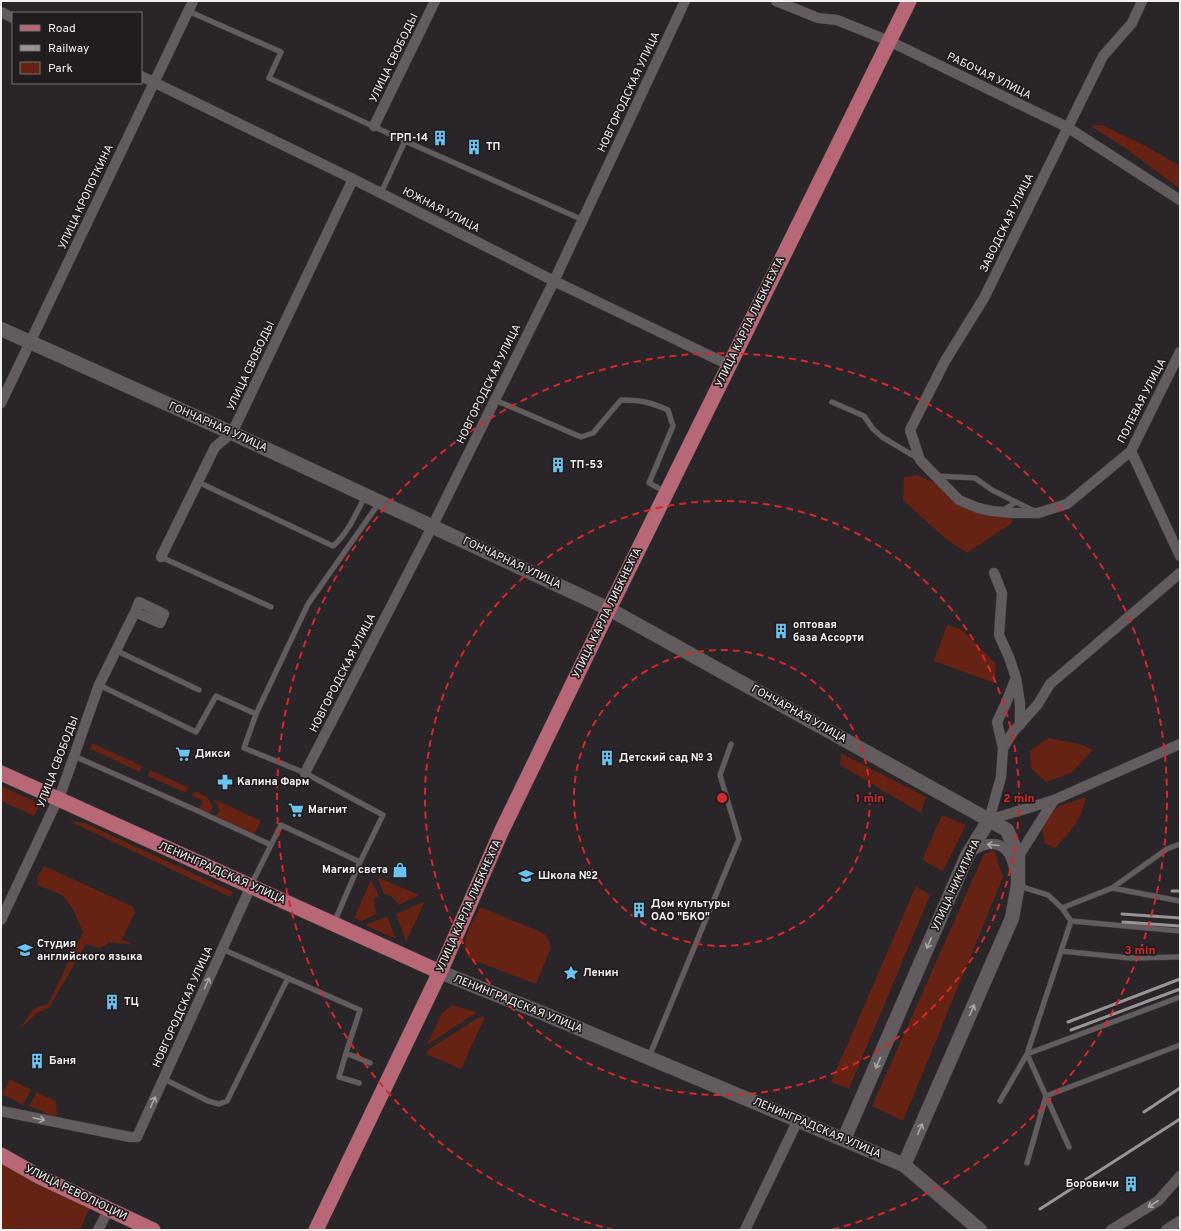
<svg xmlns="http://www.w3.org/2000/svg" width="1181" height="1231" viewBox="0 0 1181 1231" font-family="Overpass,sans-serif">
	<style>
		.green { fill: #662212 }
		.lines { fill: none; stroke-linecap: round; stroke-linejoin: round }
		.lane-casing { stroke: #444041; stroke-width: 6 }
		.street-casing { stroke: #444041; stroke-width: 11 }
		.secondary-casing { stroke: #444041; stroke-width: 15 }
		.primary-casing { stroke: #444041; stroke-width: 16 }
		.lane { stroke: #625c5f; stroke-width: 5 }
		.street { stroke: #625c5f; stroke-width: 10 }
		.secondary { stroke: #625c5f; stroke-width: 14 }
		.primary { stroke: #b86776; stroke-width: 15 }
		.rail { stroke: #989496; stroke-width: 3 }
		.oneway { stroke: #aaa6a8 }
		.ring { fill: none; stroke: #d62828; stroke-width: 2; stroke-dasharray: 7 5 }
		.labels { text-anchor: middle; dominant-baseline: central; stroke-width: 3.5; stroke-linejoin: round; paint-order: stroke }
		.street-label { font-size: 11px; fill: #f2eff0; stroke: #211c1e }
		.poi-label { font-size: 11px; font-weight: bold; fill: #f2eff0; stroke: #211c1e; text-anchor: start }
		.centre { fill: #d62828; stroke: #211c1e; stroke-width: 2 }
		.ring-label { font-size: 12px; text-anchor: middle; font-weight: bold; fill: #d62828; stroke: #211c1e; stroke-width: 3.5; stroke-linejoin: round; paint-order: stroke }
	</style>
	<rect width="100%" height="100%" fill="#2a2528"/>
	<path class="green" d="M1102 125 1142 144 1180 166V189L1125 148 1091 126Z
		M917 475 938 484 957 502 1011 516 1012 523 967 553 946 539 903 500 904 477Z
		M947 625 961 629 996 664 995 683 934 661Z
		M1048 738 1080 744 1093 750 1071 773 1046 782 1031 768 1030 751Z
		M92 743 142 766 140 772 90 749Z
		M841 753 926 797 921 813 840 765Z
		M150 770 188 787 186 793 148 776Z
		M1 786 40 804 34 816 1 801Z
		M195 791 207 797 213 807 208 815 198 811 203 801 192 796Z
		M1086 797C1082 818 1071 832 1055 848L1044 843 1042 824 1059 806Z
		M214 799 261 821 253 837 214 819 220 810Z
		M942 815 966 825 943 871 922 860Z
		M69 821 85 823 233 892 230 897Z
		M994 850 1003 877 903 1121 872 1106 984 854Z
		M44 866 132 906 135 912 122 939 134 945 108 942 107 945 99 948 86 944 49 1008 38 1012 19 1030 33 1009 48 1004 83 932 71 906 62 895 38 885 37 878Z
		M377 877 419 895 399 905 391 896 384 894Z
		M371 880 379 896 374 899 376 914 361 921 354 918Z
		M916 886 930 895 849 1089 831 1082Z
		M425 901 406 942 396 914Z
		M480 907 543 933C548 938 550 941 551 948L536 984 470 959C457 944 473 922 480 907Z
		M387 916 396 939 365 925Z
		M452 1005 477 1012 427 1045 442 1013Z
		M481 1016 485 1017 461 1069 426 1054 428 1050Z
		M10 1079 31 1090 23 1105 2 1094Z
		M37 1092 56 1101 57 1114 55 1116H52L29 1106Z
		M1 1162 90 1207 80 1230H1Z"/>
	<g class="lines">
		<g class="lane-casing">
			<path id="lane" d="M188 11 281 52 269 78 405 141 381 193
				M405 141 583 220
				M495 400 581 437 593 433 621 400C641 400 650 402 668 410L673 426 649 483 666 492
				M832 402 864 416 873 429 882 437 919 459
				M937 476 975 478 992 490 1034 511
				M198 482 333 546C348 533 356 514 365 496
				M1002 511 1016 502
				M161 557 271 607
				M115 650 199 690
				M99 685 196 732 216 696 256 714 308 604 379 503
				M256 714 244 748 305 773 383 815 360 862
				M74 756 198 811 271 845
				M251 885 281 825 360 862 334 923
				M1019 886 1048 895 1062 908 1071 921 1027 1054 1180 997
				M1112 888 1167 849 1180 844
				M1062 908 1112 888 1180 901
				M1071 921 1180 931
				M222 949 360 1010 346 1053 370 1063
				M1061 951 1130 958 1180 957
				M346 1053 339 1077 359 1083
				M649 1057 739 839 720 775 731 744
				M164 1079 208 1101 219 1104 227 1101 288 978
				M1000 1101 1027 1054 1069 1147
				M1027 1163 1046 1096 1180 1045"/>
		</g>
		<g class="street-casing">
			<path id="street" d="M776 1 818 18 837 20 889 41 1067 127 1180 200
				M1142 1 1132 23 1103 56 984 298 945 361 910 430 920 460 959 500 978 508 992 511 1012 513H1038L1067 504 1131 451 1180 352
				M1 12 13 18
				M141 76 353 179 554 281 729 365
				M374 126 435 1
				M1 403 193 1
				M1131 451 1180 556
				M161 557 215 447 232 433 353 179
				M994 573 1002 593 999 635 1009 657 1016 678 1020 703V725
				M1003 748 997 722 1006 703 1015 680
				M305 773 433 525 554 281 685 1
				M989 820 1001 777 1003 748 1013 732 1038 704 1050 684 1180 573
				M989 820 1054 800 1180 744
				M970 853C980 844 997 839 1007 851 1012 856 1013 865 1015 872
				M1018 857 1054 800
				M1 920 62 790 99 685 135 612 160 623 164 614 139 602 135 612
				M1 1111 130 1137H137L251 886
				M98 1230 109 1209
				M745 1230 798 1120
				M1111 1230 1158 1201 1180 1176
				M1166 1230 1180 1221"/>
		</g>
		<g class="secondary-casing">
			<path id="secondary" d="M1 329 232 433 609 609 1007 830 1018 857V885L1012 918 904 1165
				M440 972 542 1013 904 1165 980 1230
				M844 1139 967 856 989 820"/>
		</g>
		<g class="primary-casing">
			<path id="primary" d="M1 773 440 972
				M1 1155 40 1177 153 1230
				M316 1230 440 972 502 830 609 609 909 1"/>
		</g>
		<use href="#lane" class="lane"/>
		<use href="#street" class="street"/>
		<use href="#secondary" class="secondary"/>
		<use href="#primary" class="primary"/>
		<path class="rail" d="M1172 891H1180
			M1122 914 1180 918
			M1123 922 1180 926
			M1068 1022 1180 979
			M1071 1030 1180 989
			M1144 1112 1180 1088
			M1040 1209 1180 1119"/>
	</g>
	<defs><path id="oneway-shaft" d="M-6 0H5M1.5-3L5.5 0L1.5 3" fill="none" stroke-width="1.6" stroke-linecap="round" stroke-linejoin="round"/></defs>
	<g class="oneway">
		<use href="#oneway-shaft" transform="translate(993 845) rotate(-175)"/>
		<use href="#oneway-shaft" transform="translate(929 943) rotate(113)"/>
		<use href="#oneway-shaft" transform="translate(207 983) rotate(-66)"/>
		<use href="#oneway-shaft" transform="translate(972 1010) rotate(-66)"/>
		<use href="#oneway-shaft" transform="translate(878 1063) rotate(114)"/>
		<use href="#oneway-shaft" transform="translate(153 1102) rotate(-65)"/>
		<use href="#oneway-shaft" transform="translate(39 1119) rotate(12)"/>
		<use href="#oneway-shaft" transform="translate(920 1129) rotate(-66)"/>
		<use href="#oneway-shaft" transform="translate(1153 1204) rotate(147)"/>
	</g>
	<g class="ring">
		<circle cx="722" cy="798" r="148"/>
		<circle cx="722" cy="798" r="297"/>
		<path d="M614 1230A445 445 0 1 1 830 1230"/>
	</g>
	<defs>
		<g id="building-bare" transform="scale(1.2)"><path d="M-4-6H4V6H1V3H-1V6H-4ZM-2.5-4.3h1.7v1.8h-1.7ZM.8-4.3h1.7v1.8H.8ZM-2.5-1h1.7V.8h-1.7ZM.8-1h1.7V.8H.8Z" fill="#6ac3f1" stroke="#211c1e" stroke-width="2.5" paint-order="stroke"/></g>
		<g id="supermarket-bare" transform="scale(1.2)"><path d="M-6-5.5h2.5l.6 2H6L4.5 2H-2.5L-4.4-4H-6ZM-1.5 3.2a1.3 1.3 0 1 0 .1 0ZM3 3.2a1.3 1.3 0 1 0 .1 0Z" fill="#6ac3f1" stroke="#211c1e" stroke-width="2.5" paint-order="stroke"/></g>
		<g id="pharmacy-bare" transform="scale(1.2)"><path d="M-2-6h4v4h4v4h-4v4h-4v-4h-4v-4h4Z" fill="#6ac3f1" stroke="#211c1e" stroke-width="2.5" paint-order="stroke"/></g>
		<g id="shop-bare" transform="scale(1.2)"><path d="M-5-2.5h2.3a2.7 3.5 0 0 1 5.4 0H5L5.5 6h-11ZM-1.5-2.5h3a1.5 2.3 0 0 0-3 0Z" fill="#6ac3f1" stroke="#211c1e" stroke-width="2.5" paint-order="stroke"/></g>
		<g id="school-bare" transform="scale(1.2)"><path d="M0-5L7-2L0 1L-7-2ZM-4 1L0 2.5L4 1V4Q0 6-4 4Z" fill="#6ac3f1" stroke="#211c1e" stroke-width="2.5" paint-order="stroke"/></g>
		<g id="sight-bare" transform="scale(1.2)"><path d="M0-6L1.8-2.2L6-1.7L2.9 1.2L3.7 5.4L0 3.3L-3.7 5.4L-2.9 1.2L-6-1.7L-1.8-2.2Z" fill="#6ac3f1" stroke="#211c1e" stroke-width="2.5" paint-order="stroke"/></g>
	</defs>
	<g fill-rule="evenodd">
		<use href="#building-bare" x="440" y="138"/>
		<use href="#building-bare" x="474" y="147"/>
		<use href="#building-bare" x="558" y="465"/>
		<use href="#building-bare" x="781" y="631"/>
		<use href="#supermarket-bare" x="183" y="754"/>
		<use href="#building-bare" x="607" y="758"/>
		<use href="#pharmacy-bare" x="225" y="782"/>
		<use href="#supermarket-bare" x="296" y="810"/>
		<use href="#shop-bare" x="400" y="870"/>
		<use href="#school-bare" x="526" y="876"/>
		<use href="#building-bare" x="639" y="910"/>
		<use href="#school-bare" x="25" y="950"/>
		<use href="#sight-bare" x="571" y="973"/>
		<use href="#building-bare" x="112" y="1002"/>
		<use href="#building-bare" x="37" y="1061"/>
		<use href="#building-bare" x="1131" y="1184"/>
	</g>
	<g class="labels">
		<g class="street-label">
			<text transform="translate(394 58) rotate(-64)">УЛИЦА СВОБОДЫ</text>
			<text transform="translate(989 76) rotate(26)">РАБОЧАЯ УЛИЦА</text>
			<text transform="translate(629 92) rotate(-65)">НОВГОРОДСКАЯ УЛИЦА</text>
			<text transform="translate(86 197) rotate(-65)">УЛИЦА КРОПОТКИНА</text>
			<text transform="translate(441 210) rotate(27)">ЮЖНАЯ УЛИЦА</text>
			<text transform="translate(1007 223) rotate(-64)">ЗАВОДСКАЯ УЛИЦА</text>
			<text transform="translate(750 322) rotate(-64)">УЛИЦА КАРЛА ЛИБКНЕХТА</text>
			<text transform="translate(251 366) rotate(-65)">УЛИЦА СВОБОДЫ</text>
			<text transform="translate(489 384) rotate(-64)">НОВГОРОДСКАЯ УЛИЦА</text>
			<text transform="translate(1142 401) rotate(-63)">ПОЛЕВАЯ УЛИЦА</text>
			<text transform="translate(218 427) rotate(24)">ГОНЧАРНАЯ УЛИЦА</text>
			<text transform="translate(512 563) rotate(25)">ГОНЧАРНАЯ УЛИЦА</text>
			<text transform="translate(607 613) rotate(-64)">УЛИЦА КАРЛА ЛИБКНЕХТА</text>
			<text transform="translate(343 673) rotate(-63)">НОВГОРОДСКАЯ УЛИЦА</text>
			<text transform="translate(799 714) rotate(29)">ГОНЧАРНАЯ УЛИЦА</text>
			<text transform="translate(58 762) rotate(-69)">УЛИЦА СВОБОДЫ</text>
			<text transform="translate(222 873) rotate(24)">ЛЕНИНГРАДСКАЯ УЛИЦА</text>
			<text transform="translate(956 885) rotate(-65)">УЛИЦА НИКИТИНА</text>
			<text transform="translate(469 906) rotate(-66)">УЛИЦА КАРЛА ЛИБКНЕХТА</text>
			<text transform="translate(518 1004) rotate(22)">ЛЕНИНГРАДСКАЯ УЛИЦА</text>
			<text transform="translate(183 1007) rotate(-66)">НОВГОРОДСКАЯ УЛИЦА</text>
			<text transform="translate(817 1128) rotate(23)">ЛЕНИНГРАДСКАЯ УЛИЦА</text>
			<text transform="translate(76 1193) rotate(26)">УЛИЦА РЕВОЛЮЦИИ</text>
		</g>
		<g class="poi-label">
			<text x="428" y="138" text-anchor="end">ГРП-14</text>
			<text x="486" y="147">ТП</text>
			<text x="570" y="465">ТП-53</text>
			<text x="793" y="625">оптовая<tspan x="793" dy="13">база Ассорти</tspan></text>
			<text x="195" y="754">Дикси</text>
			<text x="619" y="758">Детский сад № 3</text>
			<text x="237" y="782">Калина Фарм</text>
			<text x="308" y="810">Магнит</text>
			<text x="388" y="870" text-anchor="end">Магия света</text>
			<text x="538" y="876">Школа №2</text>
			<text x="651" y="904">Дом культуры<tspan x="651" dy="13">ОАО "БКО"</tspan></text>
			<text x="37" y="944">Студия<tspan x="37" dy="13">английского языка</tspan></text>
			<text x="583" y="973">Ленин</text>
			<text x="124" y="1002">ТЦ</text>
			<text x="49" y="1061">Баня</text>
			<text x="1119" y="1184" text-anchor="end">Боровичи</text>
		</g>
	</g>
	<circle cx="722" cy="798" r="6" class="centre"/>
	<g class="ring-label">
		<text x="870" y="802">1 min</text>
		<text x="1019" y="802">2 min</text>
		<text x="1140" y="954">3 min</text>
	</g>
	<rect width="1181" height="1231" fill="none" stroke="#f2eff0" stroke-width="4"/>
	<rect x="12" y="12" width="130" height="72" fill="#211c1e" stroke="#757072"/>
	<rect x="20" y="25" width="20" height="6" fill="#b86776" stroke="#757072"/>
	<text x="48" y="32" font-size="12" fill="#f2eff0">Road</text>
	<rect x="20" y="45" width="20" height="6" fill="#989496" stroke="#757072"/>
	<text x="48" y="52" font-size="12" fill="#f2eff0">Railway</text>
	<rect x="20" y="62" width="20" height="12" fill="#662212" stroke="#757072"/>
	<text x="48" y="72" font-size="12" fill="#f2eff0">Park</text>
</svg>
